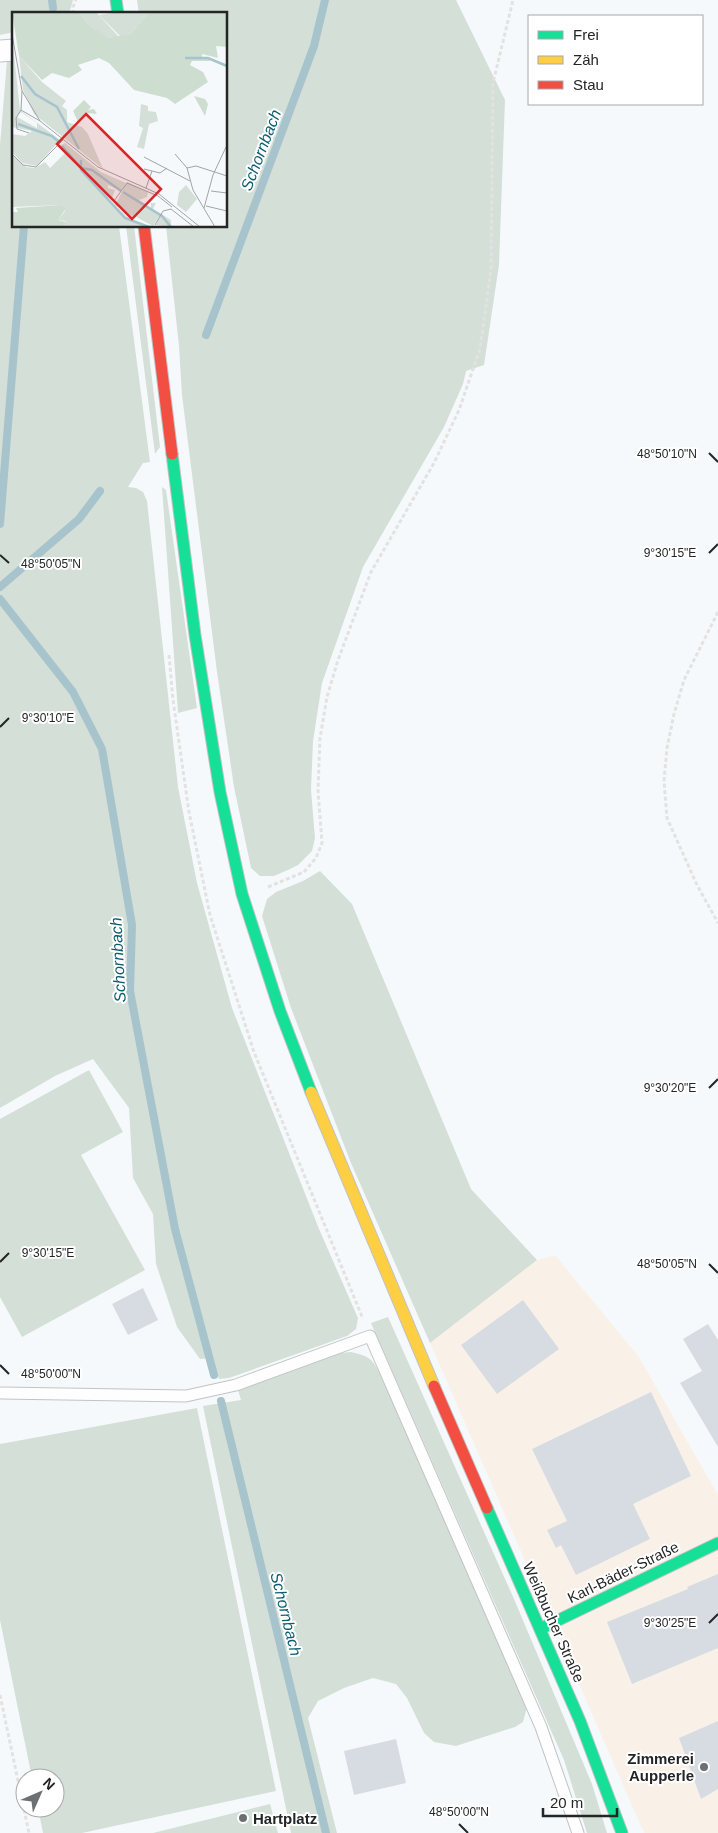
<svg xmlns="http://www.w3.org/2000/svg" width="718" height="1833" viewBox="0 0 718 1833" font-family="Helvetica,sans-serif">
	<style>
		.commercial { fill: #f9f1e8 }
		.green { fill: #d4dfd7 }
		.lines { fill: none; stroke-linecap: round; stroke-linejoin: round }
		.stream { stroke: #a7c4cd; stroke-width: 8 }
		.building { fill: #d6dce2 }
		.lane-casing { stroke: #c1c3c5; stroke-width: 13 }
		.street-casing { stroke: #c1c3c5; stroke-width: 23 }
		.fast-casing { stroke: #c1c3c5; stroke-width: 13 }
		.slow-casing { stroke: #c1c3c5; stroke-width: 13 }
		.jam-casing { stroke: #c1c3c5; stroke-width: 13 }
		.path { stroke: #e2e2e2; stroke-width: 3; stroke-dasharray: 4 2.5; stroke-linecap: butt }
		.lane { stroke: #fefefe; stroke-width: 11 }
		.street { stroke: #fefefe; stroke-width: 21 }
		.fast { stroke: #16e098; stroke-width: 11 }
		.slow { stroke: #ffcf43; stroke-width: 11 }
		.jam { stroke: #f24e42; stroke-width: 11 }
		.ticks { fill: none; stroke: #242526; stroke-width: 2 }
		.poi-dot { fill: #6e6f71; stroke: #fff; stroke-width: 2 }
		.labels { text-anchor: middle; dominant-baseline: central; stroke-width: 4; stroke-linejoin: round; paint-order: stroke }
		.street-label { font-size: 15px; fill: #242526; stroke: #fff }
		.poi-label { font-size: 15px; font-weight: bold; fill: #242526; stroke: #fff; text-anchor: end }
		.water-label { font-size: 16px; font-style: italic; fill: #0b5d6f; stroke: #fff }
		.inset-river { fill: none; stroke: #a7c4cd; stroke-width: 2.5 }
		.inset-road { fill: none; stroke: #a2a4a6; stroke-width: 1 }
		.view { fill: #d62828; fill-opacity: 0.15; stroke: #d62828; stroke-width: 2.5 }
		.inset-edge { fill: none; stroke: #242526; stroke-width: 2.5 }
		.ticks-label { font-size: 12px; text-anchor: middle; fill: #242526; stroke: #fff; stroke-width: 4; stroke-linejoin: round; paint-order: stroke }
	</style>
	<rect width="100%" height="100%" fill="#f6f9fb"/>
	<path class="commercial" d="M555 1255 639 1357 718 1495V1833H644L430 1343 537 1260Z"/>
	<path class="green" d="M0 0H73L69 14H14V32L0 35Z
		M137 0H456L505 100 499 265 484 365 466 371 463 384 444 427 363 567 322 683 313 741 311 790 315 838 312 851 298 865 288 870 274 876H260L251 868 234 787 217 672 182 395 179 346 166 226H226V14H139Z
		M7 60 14 61V226H119L150 462 143 463 128 487 136 488 143 492 147 501 178 787 197 883 232 1008 319 1229 358 1318 356 1329 347 1336 229 1378 219 1379 213 1358 200 1359 177 1327 156 1264 153 1214 133 1178 129 1108 93 1059 55 1076 0 1108V145Z
		M126 226H134L160 447 155 454Z
		M162 487 166 490 197 708 178 713Z
		M320 871 352 904 471 1189 537 1260 430 1343 351 1163 291 1008 262 916 267 899 276 892 303 881Z
		M89 1070 123 1132 81 1155 145 1270 22 1337 0 1297V1119Z
		M388 1317 514 1599 592 1784 607 1833H587L564 1760 371 1323Z
		M351 1352C369 1356 372 1358 380 1374L527 1707 523 1722 515 1727 456 1746 434 1742 424 1733 407 1698 396 1684 373 1678 344 1688 318 1701 308 1718 337 1833H291L203 1406 241 1400 238 1390 341 1353Z
		M197 1408 276 1791 82 1833H43L38 1808H55V1778H32L0 1620V1444Z
		M270 1804 278 1833H153Z"/>
	<g class="lines">
		<path class="stream" d="M52 0 53 8
			M206 335 314 46 325 0
			M0 524 24 226
			M0 587 79 519 100 491
			M0 599 73 692 102 749 132 925 130 991 175 1229 214 1375
			M221 1401 326 1833"/>
	</g>
	<path class="building" d="M143 1288 158 1320 128 1335 112 1304Z
		M523 1300 559 1349 497 1394 461 1345Z
		M708 1324 718 1340V1447L680 1383 702 1371 683 1339Z
		M651 1392 691 1476 633 1504 650 1539 576 1575 561 1545 556 1548 547 1530 567 1521 532 1449Z
		M718 1574V1648L632 1684 607 1622 688 1589 687 1587Z
		M718 1721V1789L701 1799 679 1738Z
		M396 1739 406 1783 354 1795 344 1751Z"/>
	<g class="lines">
		<g class="lane-casing">
			<path id="lane" d="M2 1393 186 1396 236 1385 370 1336 541 1727 578 1833"/>
		</g>
		<g class="street-casing">
			<path id="street" d="M0 51 14 50"/>
		</g>
		<g class="fast-casing">
			<path id="fast" d="M116 0 118 14
				M172 454 195 635 220 792 242 894 280 1011 311 1092
				M487 1508 580 1721 622 1833
				M540 1629 718 1543"/>
		</g>
		<g class="slow-casing">
			<path id="slow" d="M311 1092 434 1386"/>
		</g>
		<g class="jam-casing">
			<path id="jam" d="M144 226 172 454
				M434 1386 487 1508"/>
		</g>
		<path class="path" d="M73 14V7L76 0
			M718 612 684 680 674 714 667 748 664 781 667 818 697 885 718 923
			M169 655 173 700 189 812 210 915 254 1052 363 1319
			M268 887 304 872 316 858 322 843 318 790 320 738 327 697 338 660 371 572 434 463 459 410 480 349 491 269 493 83 513 0
			M0 1695 29 1833"/>
		<use href="#lane" class="lane"/>
		<use href="#street" class="street"/>
		<use href="#fast" class="fast"/>
		<use href="#slow" class="slow"/>
		<use href="#jam" class="jam"/>
	</g>
	<path class="ticks" d="M709 453 718 462M709 553 718 544M0 555 9 563M0 727 9 718M709 1088 718 1079M0 1262 9 1253M709 1264 718 1273M0 1365 9 1374M709 1623 718 1614M459 1824 468 1833"/>
	<g class="poi-dot">
		<circle cx="704" cy="1767" r="5"/>
		<circle cx="243" cy="1818" r="5"/>
	</g>
	<g class="labels">
		<g class="street-label">
			<text transform="translate(623 1572) rotate(-26)">Karl-Bäder-Straße</text>
			<text transform="translate(554 1622) rotate(66)">Weißbucher Straße</text>
		</g>
		<g class="poi-label">
			<text x="694" y="1758">Zimmerei<tspan x="694" dy="17">Aupperle</tspan></text>
			<text x="253" y="1818" text-anchor="start">Hartplatz</text>
		</g>
		<g class="water-label">
			<text transform="translate(261 150) rotate(-69)">Schornbach</text>
			<text transform="translate(118 960) rotate(-93)">Schornbach</text>
			<text transform="translate(286 1614) rotate(76)">Schornbach</text>
		</g>
	</g>
	<g transform="translate(12 12)">
		<rect width="215" height="215" fill="#f6f9fb"/>
		<path d="M67 0H84L107 25 94 26 75 11ZM107 0H137L119 22 109 25 87 3ZM0 24 8 98 48 128 25 154 10 151 0 140V122L13 124 20 119 0 115ZM9 100 25 111V116L5 105ZM7 44 30 70 54 89 50 94 55 98V110L70 115 76 122 91 157 22 102 11 78ZM129 92 136 94V99L144 100 146 109 137 112 132 137 125 135 131 116 127 114ZM53 131 89 160 114 171 109 179 96 173V176L103 178 100 186 94 184 116 206 139 215H50L54 209 46 208 53 199 49 193 0 195V142L14 155 23 156 33 150 38 156 53 141 47 134ZM115 170 146 184 136 180 135 185 127 188 139 196V191H144L141 197 159 208V215L144 213 148 203 141 214 124 205 128 196 122 205 103 193ZM174 173 185 187 174 200 165 193 167 180Z" fill="#d4dfd7" fill-rule="evenodd"/>
		<path d="M0 0H67L75 11 95 26 119 22 137 0H215V35L204 34 206 46 190 42V45L199 48 197 49H180L178 53 191 60 196 70 163 92 155 86 122 78 97 51 87 46 66 53 70 58 57 66 40 61 30 68 7 44ZM182 84 193 87 196 92 193 104ZM72 88 79 95 76 98 82 97 85 102 74 101 66 110 61 99ZM49 193 54 196 46 208 54 210 50 215H0V200H6L4 196Z" fill="#cdddd0"/>
		<path class="inset-river" d="M173 46H196L215 54M9 64 23 82 45 95 67 137M6 112 40 124 47 130M50 134 69 156 80 158 109 179M69 148V158L113 206 137 215M111 180 150 204 159 215"/>
		<path class="inset-road" d="M0 22 10 79 28 109 86 155 147 182 188 215M10 79 9 98 28 109M9 98 4 106 5 117 17 121M0 142 11 153 24 155 51 128M163 142 175 156 181 178 203 215M132 145 178 169M175 156 184 154 215 164M132 157 148 161 155 156M134 176 140 159M199 179 215 181M102 189 115 171 146 184 160 195M194 194 215 199M192 196 201 163 214 135M143 213 151 199 159 197 182 215"/>
		<path class="view" d="M74 102 149 177 120 207 45 132Z"/>
		<rect width="215" height="215" class="inset-edge"/>
	</g>
	<g class="ticks-label">
		<text x="667" y="458">48°50'10"N</text>
		<text x="670" y="557">9°30'15"E</text>
		<text x="51" y="568">48°50'05"N</text>
		<text x="48" y="722">9°30'10"E</text>
		<text x="670" y="1092">9°30'20"E</text>
		<text x="48" y="1257">9°30'15"E</text>
		<text x="667" y="1268">48°50'05"N</text>
		<text x="51" y="1378">48°50'00"N</text>
		<text x="670" y="1627">9°30'25"E</text>
		<text x="459" y="1816">48°50'00"N</text>
	</g>
	<rect x="528" y="15" width="175" height="90" fill="#ffffff" stroke="#a7a8a8"/>
	<rect x="538" y="31" width="25" height="8" fill="#16e098" stroke="#a7a8a8"/>
	<text x="573" y="40" font-size="15" fill="#242526">Frei</text>
	<rect x="538" y="56" width="25" height="8" fill="#ffcf43" stroke="#a7a8a8"/>
	<text x="573" y="65" font-size="15" fill="#242526">Zäh</text>
	<rect x="538" y="81" width="25" height="8" fill="#f24e42" stroke="#a7a8a8"/>
	<text x="573" y="90" font-size="15" fill="#242526">Stau</text>
	<g transform="translate(40 1793) rotate(45)"><circle r="24" fill="#ffffff" stroke="#a7a8a8"/>
	<path d="M0-4L9 19L0 12L-9 19Z" fill="#6e6f71"/>
	<text y="-8" font-size="14" font-weight="bold" text-anchor="middle" fill="#242526">N</text>
	</g>
	<path d="M543 1808v8h74v-8" fill="none" stroke="#242526" stroke-width="2.5"/>
	<text x="550" y="1808" font-size="15" fill="#242526" stroke="#ffffff" stroke-width="4" paint-order="stroke">20 m</text>
</svg>
